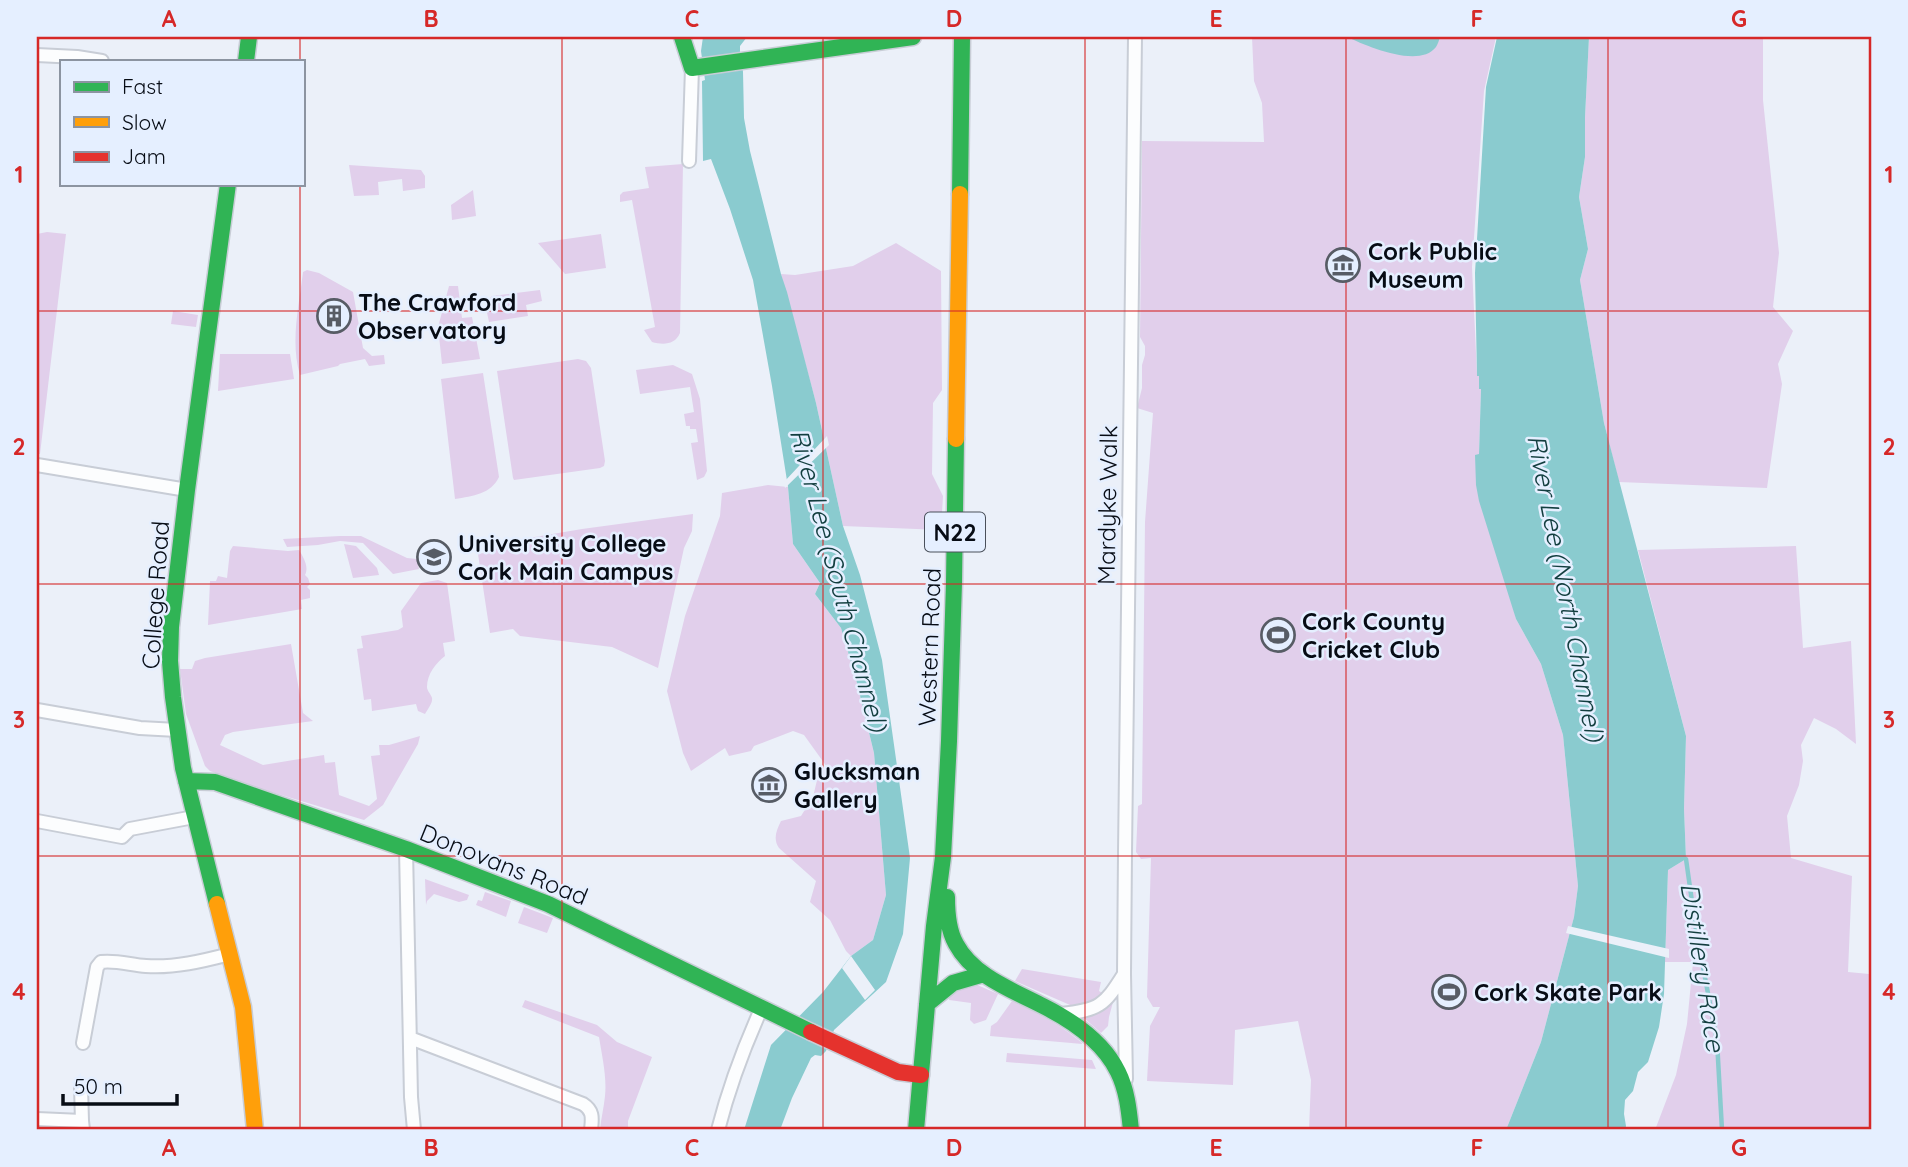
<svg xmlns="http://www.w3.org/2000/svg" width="1908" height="1167" viewBox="0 0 1908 1167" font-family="Quicksand,sans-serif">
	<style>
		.green { fill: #e1cfeb }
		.water { fill: #8acbcf }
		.pier { fill: #ebf0f9 }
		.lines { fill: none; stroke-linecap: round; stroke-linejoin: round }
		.stream { stroke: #8acbcf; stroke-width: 4.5 }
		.street-casing { stroke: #c8cdd6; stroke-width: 16 }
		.fast-casing { stroke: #c8cdd6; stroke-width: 19 }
		.slow-casing { stroke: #c8cdd6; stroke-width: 19 }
		.jam-casing { stroke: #c8cdd6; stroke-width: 19 }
		.street { stroke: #fcfdfe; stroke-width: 12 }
		.fast { stroke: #30b455; stroke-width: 16 }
		.slow { stroke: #ff9f0a; stroke-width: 16 }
		.jam { stroke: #e5322d; stroke-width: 16 }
		.grid { fill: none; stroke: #d62828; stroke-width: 2; stroke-opacity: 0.55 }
		.labels { text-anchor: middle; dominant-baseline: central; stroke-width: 5; stroke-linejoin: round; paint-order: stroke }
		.shield { fill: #e5efff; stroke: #4a505b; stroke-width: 2 }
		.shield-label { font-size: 23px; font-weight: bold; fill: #070c15 }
		.poi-label { font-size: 24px; font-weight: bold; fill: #070c15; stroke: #e5efff; text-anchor: start }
		.street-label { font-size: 24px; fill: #070c15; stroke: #e5efff }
		.water-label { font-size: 26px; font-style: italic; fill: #123e3f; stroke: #e5efff }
		.neatline { fill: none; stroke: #d62828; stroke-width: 2.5 }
		.grid-label { font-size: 23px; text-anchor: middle; font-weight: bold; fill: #d62828 }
	</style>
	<rect width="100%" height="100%" fill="#ebf0f9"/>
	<path class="green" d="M1252 37H1496L1484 91 1472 267 1477 375 1479 376V389H1481L1479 455H1475L1516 619 1541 664 1563 735 1578 886 1574 917 1541 1042 1506 1130H1309L1311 1080 1298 1021 1235 1030 1233 1085 1147 1081 1150 1026 1160 1007H1153L1147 997 1151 858 1141 859 1136 852 1138 806 1142 804 1145 522 1153 413 1137 408 1142 388V365L1145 355V346L1140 337 1142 141 1264 142 1262 103 1254 81Z
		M1589 37H1763V100L1779 253 1773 307 1793 331 1778 364 1782 384 1767 488 1619 482 1604 423 1580 280 1588 249 1579 197 1585 157V117Z
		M683 164 680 333C675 345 663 345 652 342L644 330 655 327 632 200 620 202V195L623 192 649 188 645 167Z
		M349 165 421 170 425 176V188L403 191 402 179 378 182 379 195 354 196Z
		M473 190 476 216 452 220 451 205Z
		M47 232 66 234 40 454H37V234Z
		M601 234 606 268 565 274 538 243Z
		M896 243 941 271 942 390 933 403 932 474 943 496 941 530 843 526 816 403 781 274 795 275 853 266Z
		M307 270 319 273 353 292 363 348 372 356 384 355 385 364 369 366 365 359 340 364 338 366 300 375C290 342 299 306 303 272Z
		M449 286H458L462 318 472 317 480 359 442 364 438 327Z
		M540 290 542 301 526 305 528 316 489 322 485 303 492 296Z
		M173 311 198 315 196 327 171 324Z
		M220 354H290L294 379 218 391Z
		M578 359 586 361 591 368 605 461 604 466 600 468 514 480 513 478 497 371Z
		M673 365 692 374 700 399 707 471 704 477 697 480 691 443 698 442 696 429H690V426H686L684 414 694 412 690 387 640 394 636 370Z
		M483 373 499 477C491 494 473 496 455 499L441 379Z
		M768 485 788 487 793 544 820 583 815 594 841 628 856 679 874 753 886 895 873 940 851 956 846 951 830 920 810 902 816 881 779 848C773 839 776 831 781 821L801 816 813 797 818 776 827 767 804 735 793 731 754 746 751 751 729 756 725 748 691 771 683 753 667 691 685 616 720 516 722 493Z
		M693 514 692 531 684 548 658 668 612 647 520 636 513 629 490 633 478 554 494 551 493 544 582 529Z
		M340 536H361L407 558 417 559 419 569 393 574 363 543 340 541 318 545 287 547 283 539Z
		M344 544 356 546 377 568 379 575 353 578Z
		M233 546 288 551 299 550C304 558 309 567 305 575L308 578 310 584 307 587 310 590V598L301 600 302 609 208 625 210 581H216L218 576 227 578 230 551Z
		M1796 546 1803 648 1851 641 1856 744 1836 729 1814 718 1801 745 1803 761 1799 785 1787 816 1791 858 1852 876 1848 972 1869 974 1871 984V1130H1655L1676 1075 1687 1024 1693 962H1665L1668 870 1686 859 1684 809 1686 736 1638 550Z
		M438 580 447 583 455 641 443 643 445 656C436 663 427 674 427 687 427 691 431 694 432 698 433 703 427 710 425 714L418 711 416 704 372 711 371 699 364 700 357 649 363 648 361 636 398 630 403 627 401 611 421 583Z
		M291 644 303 713 313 721 233 732 225 735 220 745 263 765 324 755 325 763 335 762 339 795 369 806 377 799 371 756 380 755 379 745H389L420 736 418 744 383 805 364 820 245 784 210 771 205 766 186 714 180 669H192L195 661 205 658Z
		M425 879 469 895 467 900 459 902 434 894 427 901 426 905Z
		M485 892 511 901 506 917 476 905 478 900 482 901Z
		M524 907 553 918 547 933 518 923Z
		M1022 969 1101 982 1099 991 1104 994 1086 1005H1070L1015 981Z
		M975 984 998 994 986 1020 974 1024 970 1020 971 1003 949 1000 950 991Z
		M525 1000 597 1025 617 1042 652 1057 628 1121V1130H600C601 1118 604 1107 605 1096 607 1077 602 1056 599 1037L522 1007Z
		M1111 1000 1113 1002 1109 1017 1108 1026 1101 1033 1084 1018Z
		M1012 1001C1037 1013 1062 1025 1083 1044L990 1036 991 1026 997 1022Z
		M1007 1053 1092 1060 1096 1069 1006 1062Z"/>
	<path class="water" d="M703 37H747L740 46V51L743 72 744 118 750 151 781 274 787 292 816 403 843 526 860 575 882 660 910 858 903 934 886 982 834 1030 826 1051 821 1056 815 1055 811 1058 792 1098 780 1130H744L771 1045 823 992 851 956 873 940 886 895 874 753 856 679 841 628 815 594 820 583 793 544 788 487 772 386 753 280 730 209 711 159 703 161 702 81 705 80 701 51Z
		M1347 37H1440C1439 40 1438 44 1436 47 1419 69 1367 46 1347 37Z
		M1497 37H1589L1585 117V157L1579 197 1588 249 1580 280 1604 423 1686 736 1684 809 1686 859 1668 870 1664 994 1659 1027 1648 1062 1638 1072 1633 1091 1625 1100 1624 1114 1626 1126 1625 1130H1506L1541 1042 1574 917 1578 886 1563 735 1541 664 1516 619 1479 501 1476 485 1475 455 1479 454 1481 389H1479V376H1477L1475 273 1486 87Z"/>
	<path class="pier" d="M827 436 829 445 785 488 784 482Z
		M1568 926 1669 949V958L1566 933Z
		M851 956 875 990 865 1000 842 968Z"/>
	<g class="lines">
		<path class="stream" d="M1683 857 1686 859 1696 930 1717 1041 1722 1130"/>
		<g class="street-casing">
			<path id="street" d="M37 55 77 57 102 61
				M689 161 692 68
				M37 465 187 490
				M37 710 140 728 177 730
				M37 821 122 837 130 829 194 817
				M406 849 411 1097 414 1130
				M1061 1014C1099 1010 1104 1006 1124 974
				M410 1038 583 1104C594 1111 592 1119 591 1130
				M83 1043 97 967 101 962C116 960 131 965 146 966 174 968 203 961 230 954
				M1126 1079 1124 974 1125 853 1135 37
				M81 1087 82 1121
				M37 1119 82 1121 83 1130
				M718 1130C729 1087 744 1047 762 1007"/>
		</g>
		<g class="fast-casing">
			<path id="fast" d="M682 37 692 68 913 37
				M246 61 249 37
				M960 194 962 37
				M186 781 215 782 406 849 548 904 811 1032
				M947 897C947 913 948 930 956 944 973 976 1012 990 1043 1006 1073 1021 1103 1041 1118 1072 1127 1090 1129 1111 1131 1130
				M217 904 183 768 173 697 170 661 171 627 187 490 228 184
				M927 1004 953 983 984 974
				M916 1130 934 926 943 857 949 741 954 583 956 439"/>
		</g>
		<g class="slow-casing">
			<path id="slow" d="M956 439 960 194
				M217 904 243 1007 255 1130"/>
		</g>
		<g class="jam-casing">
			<path id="jam" d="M811 1032 898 1072 921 1075"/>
		</g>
		<use href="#street" class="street"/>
		<use href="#fast" class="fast"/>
		<use href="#slow" class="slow"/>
		<use href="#jam" class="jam"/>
	</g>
	<path class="grid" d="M300 37V61M562 37V1130M823 37V1130M1085 37V1130M1346 37V1130M1608 37V1130M300 184V1130M37 311H1871M37 584H1871M37 856H1871"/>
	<defs>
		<g id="museum-ring" transform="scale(1.75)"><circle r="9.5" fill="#e5efff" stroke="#575c65" stroke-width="1.5"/><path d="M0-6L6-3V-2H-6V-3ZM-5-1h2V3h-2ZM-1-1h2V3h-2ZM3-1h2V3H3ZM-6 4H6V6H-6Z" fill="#575c65"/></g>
		<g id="building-ring" transform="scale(1.75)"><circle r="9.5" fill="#e5efff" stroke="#575c65" stroke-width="1.5"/><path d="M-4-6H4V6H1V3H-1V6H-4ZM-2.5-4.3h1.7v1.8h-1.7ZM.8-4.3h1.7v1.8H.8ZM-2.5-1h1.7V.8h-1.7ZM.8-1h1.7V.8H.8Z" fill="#575c65"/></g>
		<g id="university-ring" transform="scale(1.75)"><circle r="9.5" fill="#e5efff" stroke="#575c65" stroke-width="1.5"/><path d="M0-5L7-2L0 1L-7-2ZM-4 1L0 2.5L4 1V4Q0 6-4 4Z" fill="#575c65"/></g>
		<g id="stadium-ring" transform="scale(1.75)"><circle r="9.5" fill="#e5efff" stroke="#575c65" stroke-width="1.5"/><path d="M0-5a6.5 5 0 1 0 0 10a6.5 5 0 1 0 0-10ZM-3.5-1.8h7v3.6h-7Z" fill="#575c65"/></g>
	</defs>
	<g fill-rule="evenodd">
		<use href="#museum-ring" x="1343" y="265"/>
		<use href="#building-ring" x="334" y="316"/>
		<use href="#university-ring" x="434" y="557"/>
		<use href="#stadium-ring" x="1278" y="635"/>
		<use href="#museum-ring" x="769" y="785"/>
		<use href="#stadium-ring" x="1449" y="992"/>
	</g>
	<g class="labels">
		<rect class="shield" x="925" y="512.5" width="60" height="39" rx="5"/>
		<g class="shield-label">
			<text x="955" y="532">N22</text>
		</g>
		<g class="poi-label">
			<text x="1368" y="251">Cork Public<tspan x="1368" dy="28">Museum</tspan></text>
			<text x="358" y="302">The Crawford<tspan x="358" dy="28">Observatory</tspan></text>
			<text x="458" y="543">University College<tspan x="458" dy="28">Cork Main Campus</tspan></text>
			<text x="1302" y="621">Cork County<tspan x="1302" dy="28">Cricket Club</tspan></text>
			<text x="794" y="771">Glucksman<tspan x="794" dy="28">Gallery</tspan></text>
			<text x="1474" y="992">Cork Skate Park</text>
		</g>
		<g class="street-label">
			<text transform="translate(1107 505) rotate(-89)">Mardyke Walk</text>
			<text transform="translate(155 595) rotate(-86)">College Road</text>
			<text transform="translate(929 647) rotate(-88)">Western Road</text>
			<text transform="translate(504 864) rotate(22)">Donovans Road</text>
		</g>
		<g class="water-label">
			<text transform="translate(839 580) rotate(75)">River Lee (South Channel)</text>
			<text transform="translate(1566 588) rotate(79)">River Lee (North Channel)</text>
			<text transform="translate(1703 967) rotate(81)">Distillery Race</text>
		</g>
	</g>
	<rect width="1908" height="1167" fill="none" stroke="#e5efff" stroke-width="77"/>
	<rect x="60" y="60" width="245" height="126" fill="#e5efff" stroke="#8c94a1" stroke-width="2"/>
	<rect x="74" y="82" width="35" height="10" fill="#30b455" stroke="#8c94a1" stroke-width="2"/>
	<text x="122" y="94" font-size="21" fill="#070c15">Fast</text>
	<rect x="74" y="117" width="35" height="10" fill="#ff9f0a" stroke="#8c94a1" stroke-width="2"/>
	<text x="122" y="130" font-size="21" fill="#070c15">Slow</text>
	<rect x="74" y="152" width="35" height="10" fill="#e5322d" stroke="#8c94a1" stroke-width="2"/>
	<text x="122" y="164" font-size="21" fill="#070c15">Jam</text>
	<path d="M63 1094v10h114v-10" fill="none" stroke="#070c15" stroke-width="3.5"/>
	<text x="74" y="1094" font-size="21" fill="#070c15" stroke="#e5efff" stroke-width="5" paint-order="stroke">50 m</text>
	<rect x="38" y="38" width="1832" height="1090" class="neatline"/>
	<g class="grid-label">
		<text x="169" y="27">A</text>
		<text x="431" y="27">B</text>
		<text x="692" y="27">C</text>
		<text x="954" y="27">D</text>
		<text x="1216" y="27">E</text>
		<text x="1477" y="27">F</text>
		<text x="1739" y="27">G</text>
		<text x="19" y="183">1</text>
		<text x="1889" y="183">1</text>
		<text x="19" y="455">2</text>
		<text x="1889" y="455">2</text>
		<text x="19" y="728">3</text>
		<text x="1889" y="728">3</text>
		<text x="19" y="1000">4</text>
		<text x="1889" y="1000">4</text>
		<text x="169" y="1156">A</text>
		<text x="431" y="1156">B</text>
		<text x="692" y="1156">C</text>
		<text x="954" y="1156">D</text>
		<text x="1216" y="1156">E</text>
		<text x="1477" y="1156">F</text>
		<text x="1739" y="1156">G</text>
	</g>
</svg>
